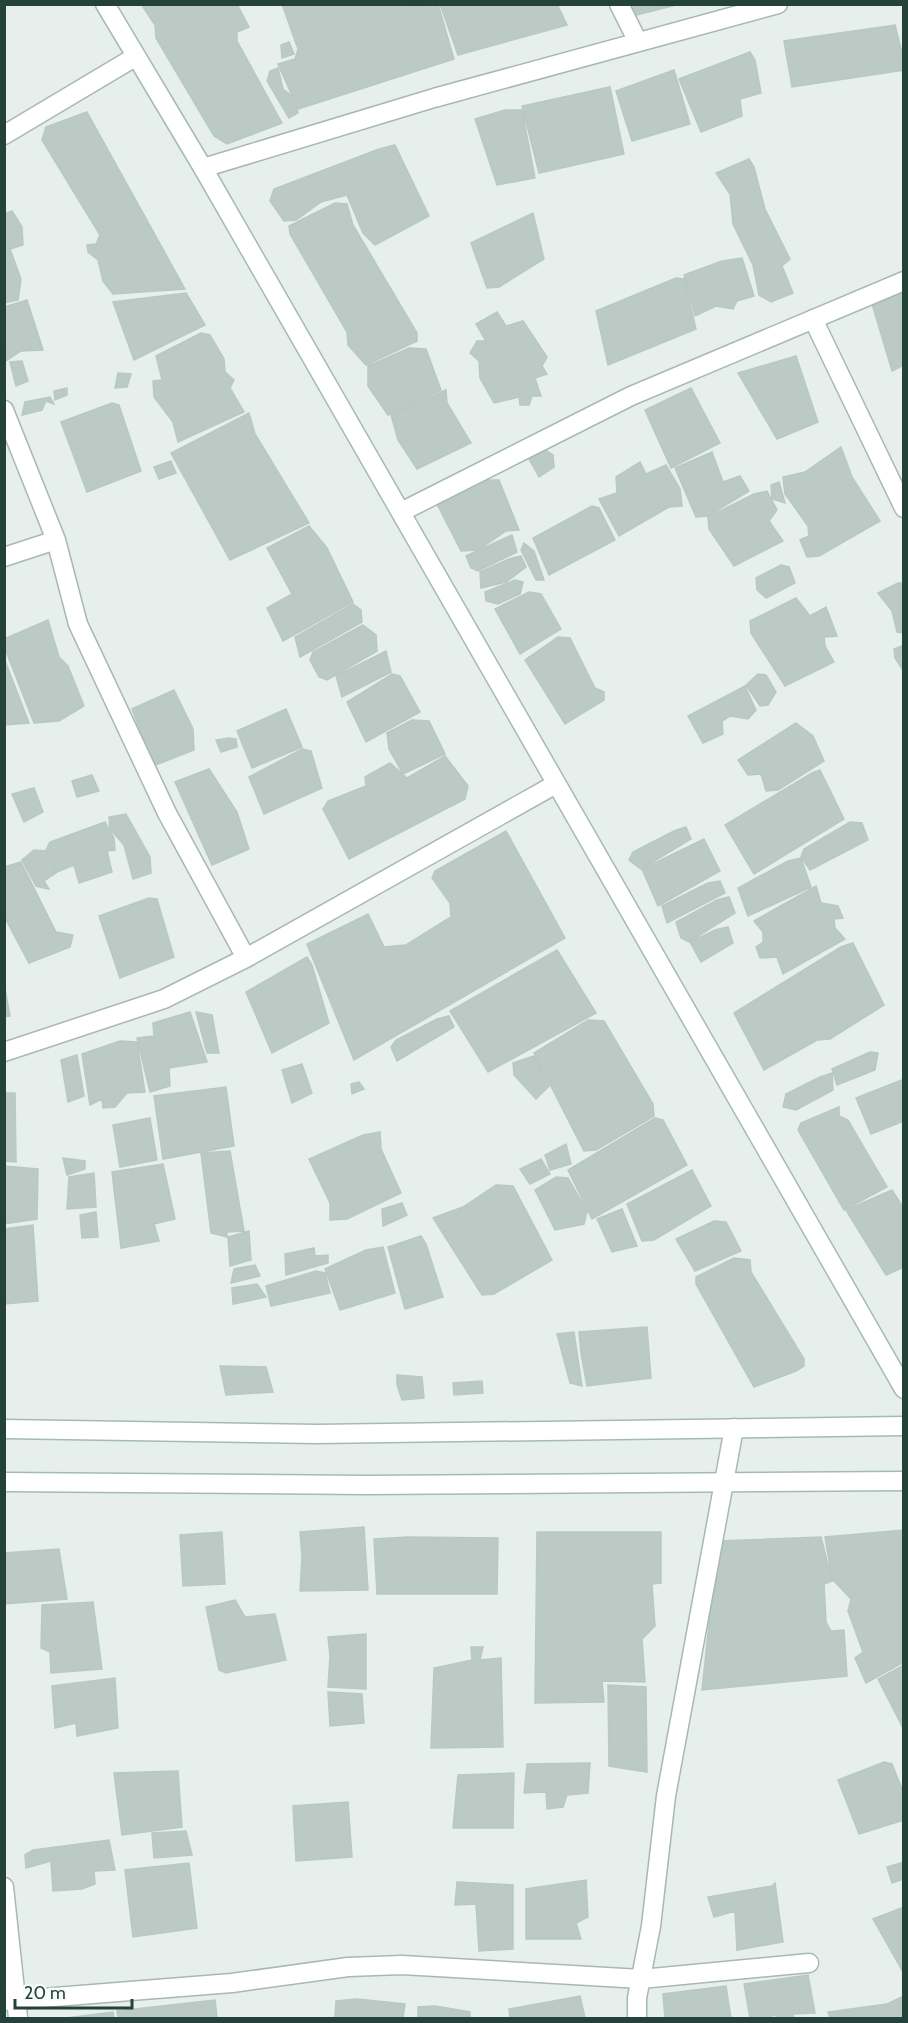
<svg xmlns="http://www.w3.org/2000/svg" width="908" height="2023" viewBox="0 0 908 2023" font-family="Cabin,sans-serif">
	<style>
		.building { fill: #bbcac4; stroke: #b8c9c2; stroke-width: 1.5 }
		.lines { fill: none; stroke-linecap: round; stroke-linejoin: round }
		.street-casing { stroke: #a8b8b2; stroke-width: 21 }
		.secondary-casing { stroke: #a4bbb3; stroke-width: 21 }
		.street { stroke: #fff; stroke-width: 18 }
		.secondary { stroke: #fff; stroke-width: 18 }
	</style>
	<rect width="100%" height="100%" fill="#e6efeb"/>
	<path class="building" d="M141 4H237L249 27 237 32V41L282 123 227 144 214 136 156 38 155 25Z
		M282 4H415V7L425 4H438L454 59 298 109 278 64 295 59 298 49Z
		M440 4H557L567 25 458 55Z
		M622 4H680L628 17Z
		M895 25 904 60V70L792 87 784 41Z
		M289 42 294 54 282 58 281 45Z
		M750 52 755 60 761 93 740 99 742 116 701 132 679 79Z
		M278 68 283 89 293 97 298 113 289 118 267 81 270 71Z
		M674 70 690 124 632 141 616 91Z
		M610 87 624 154 539 173 522 106Z
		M505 110H522L535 178 497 185 475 119Z
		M87 112 185 289 113 294 103 281 98 260 88 252 87 245 96 244 100 235 42 140 46 127Z
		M395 145 429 216 375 245 363 233 347 195 321 202 296 220 284 221 270 201 274 189 379 149Z
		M749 159 754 167 765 209 790 259 782 266 793 293 771 302 759 295 753 265 733 224 730 194 716 173Z
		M335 203 347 204 353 225 417 333V341L366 365 348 345 347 332 290 234 289 226Z
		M12 211 22 227 23 245 10 249 21 279 18 300 4 303V214Z
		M533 213 544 259 499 287 487 288 471 243Z
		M742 258 754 296 737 301 733 309 716 306 695 316 684 275 722 261Z
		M676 278 684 279 696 329 608 365 596 311Z
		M904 292V365L892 371 872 304Z
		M186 293 205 325 134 360 113 302Z
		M27 300 43 350 21 351 6 361 4 307Z
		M497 312 506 326 523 321 547 357 542 366 547 374 535 378 541 396H532L529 405H520L519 397 494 403 480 378 479 361 470 353 477 341H486L476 324Z
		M201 333 210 335 224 359 225 372 234 380 230 388 244 412 178 442 173 422 154 397 153 381 162 380 156 356Z
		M409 348 426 349 441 390 388 415 368 386V366Z
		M796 356 818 422 777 439 738 373Z
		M22 361 28 381 16 386 10 362Z
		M118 373 131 374 127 387 115 388Z
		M67 388V395L55 400 54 391Z
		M691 388 720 443 671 468 645 410Z
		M446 390 447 403 471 443 417 469 398 440 391 415Z
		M50 397 54 404 46 401 42 410 22 415 25 402Z
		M112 403 119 405 141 471 87 492 61 422Z
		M249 413 255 434 309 523 230 560 171 453Z
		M841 447 852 477 880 521 819 556 807 557 800 540 809 536 808 526 785 494 783 477 805 472Z
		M545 450 553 455 554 467 539 477 528 457Z
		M712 452 723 482 740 476 749 491 708 516 696 517 675 468Z
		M171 461 176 473 159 479 154 467Z
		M640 462 646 474 666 465 680 489 682 506 669 507 619 536 599 499 617 493 616 477Z
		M482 480H499L519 530 506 531 478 550 461 551 436 502Z
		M779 482 785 503 772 499 771 485Z
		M767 491 777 510 769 521 783 541 734 566 709 529 708 517 754 494Z
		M592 506 599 508 615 540 549 575 533 538Z
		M309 526 327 548 353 602 283 641 267 608 292 594 267 548Z
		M512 535 517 552 478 571 471 568 466 556Z
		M524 543 534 551 544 580H536L521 550Z
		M521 556 526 567 506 582 481 588 480 572 509 559Z
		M781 565 789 567 795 583 766 598 757 590 756 578Z
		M515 580 523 582 520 594 498 604 486 601 485 592Z
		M898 583H904V633L897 632 892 611 878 593Z
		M529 592 541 594 561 629 520 654 495 609Z
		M796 598 810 616 826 607 837 636 824 637 825 646 834 662 785 686 751 633 750 621Z
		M353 604 361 610 362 622 300 657 295 637Z
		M48 620 59 657 68 666 84 706 59 721 34 723 4 646V639Z
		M363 625 376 635 377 651 327 680 319 677 310 660 313 652Z
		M558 637 570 638 595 688 604 692V700L565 724 525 660Z
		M904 645V672L895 658 894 649Z
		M386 651 391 672 342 697 336 676Z
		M4 658 29 723 4 725Z
		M392 674 400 676 420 712 366 742 347 702Z
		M758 674 766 675 776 692 768 705 760 706 746 685Z
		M745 686 756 710 748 719 730 716 722 721 723 734 703 743 688 716Z
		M174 690 193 729 194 750 153 766 132 709Z
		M286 709 302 747 252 768 237 731Z
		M412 720 429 721 445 754 403 774 389 749 387 733Z
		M796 723 813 736 824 761 778 790 766 791 761 774 748 775 738 760Z
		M229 738 236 739 237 747 221 752 216 740Z
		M302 749 311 751 322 788 264 814 249 777Z
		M445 756 468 786 465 799 349 859 323 809 328 801 366 786 365 777 390 763 407 778Z
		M209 769 237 812 249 849 212 865 175 782Z
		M820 770 844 819 754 874 725 825 812 773Z
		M92 775 99 791 77 797 72 781Z
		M34 788 43 812 24 822 12 794Z
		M126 814 150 857 151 873 133 879 124 845 110 829 109 817Z
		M105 822 114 838 115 850 107 851 112 872 79 883 74 865 57 872 46 850 50 842Z
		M850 822 862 823 868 840 810 870 801 857 804 849Z
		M686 827 691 839 641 869 629 860 633 852 674 831Z
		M506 831 565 938 354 1060 307 944 368 914 384 947 406 945 451 917 450 903 432 878 435 871Z
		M704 839 720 871 658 906 642 869Z
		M34 850 46 851 56 873 44 881 49 889 36 886 22 860Z
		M801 858 811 887 748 916 738 888 788 861Z
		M21 862 56 932 73 935 70 947 29 963 4 916V867Z
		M720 881 725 893 667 923 662 906 708 883Z
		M816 886 821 903 838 906 843 918 834 919 835 928 845 939 783 974 777 957 760 958 756 947 763 942V932L754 921Z
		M729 897 735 913 689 942 681 938 676 922 717 900Z
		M149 898 157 899 174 957 120 978 99 916Z
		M728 927 733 943 701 962 690 942 715 930Z
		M853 943 884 1005 830 1039 817 1040 764 1070 734 1013 841 947Z
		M557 950 596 1013 488 1072 450 1011Z
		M307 957 312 965 329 1023 272 1053 246 992Z
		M4 983 10 1016 4 1017Z
		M190 1012 207 1062 169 1068 170 1086 150 1092 137 1038 154 1036 153 1023Z
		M196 1012 212 1015 219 1053H207Z
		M449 1016 454 1027 397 1061 391 1047 396 1040 437 1019Z
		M588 1020 604 1021 653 1104 654 1116 596 1150 584 1151 534 1053Z
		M120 1041 137 1042 145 1092 127 1093 115 1107 103 1108 102 1099 90 1105 82 1054Z
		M870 1052 878 1053 875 1070 837 1085 832 1069Z
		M77 1055 84 1096 68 1102 61 1060Z
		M534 1056 549 1086 536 1099 514 1075 513 1063Z
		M302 1064 312 1093 292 1103 282 1070Z
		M832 1073 833 1090 796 1110 783 1107 786 1094 820 1077Z
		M904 1079V1121L871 1134 856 1098Z
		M359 1082 364 1089 352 1094 351 1084Z
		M226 1087 234 1146 163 1159 154 1096Z
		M4 1093H15L16 1162 4 1161Z
		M839 1107V1116L848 1120 887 1187 844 1210 798 1130 801 1123Z
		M150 1118 157 1160 120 1167 113 1125Z
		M655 1118 663 1120 687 1165 592 1219 568 1170Z
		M380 1132 381 1149 401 1193 347 1219 330 1220V1203L309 1159 363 1135Z
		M566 1144 571 1164 550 1170 545 1155Z
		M230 1151 244 1231 227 1232V1237L211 1233 201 1153Z
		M63 1158 85 1161V1169L67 1175Z
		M541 1159 550 1174 530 1184 520 1169Z
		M163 1164 175 1219 154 1224 159 1241 121 1248 112 1172Z
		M4 1166 38 1169 37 1219 4 1224Z
		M692 1170 711 1206 654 1240 642 1241 627 1204Z
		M94 1173 96 1207 67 1209 69 1177Z
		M556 1177 568 1178 587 1211 584 1224 555 1230 535 1190Z
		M496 1185 513 1186 552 1260 494 1294 482 1295 433 1218 463 1207Z
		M892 1190 904 1209V1267L886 1275 846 1210Z
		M402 1203 407 1215 383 1226 382 1209Z
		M622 1209 637 1246 612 1252 597 1219Z
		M96 1212 98 1237 82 1238 80 1215Z
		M714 1221 726 1222 741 1251 695 1271 676 1239Z
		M33 1225 38 1301 4 1304V1229Z
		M249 1231 251 1260 230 1266 228 1237Z
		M421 1236 426 1244 443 1297 405 1309 388 1247Z
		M383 1247 395 1293 340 1310 325 1269 366 1250Z
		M314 1248 315 1256 328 1255V1263L286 1275 285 1254Z
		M734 1258 750 1260 751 1272 804 1359V1366L796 1371 754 1387 696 1284V1277Z
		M255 1265 260 1276 231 1283 234 1269Z
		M316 1271 325 1273 330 1293 271 1306 266 1286Z
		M257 1284 266 1297 233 1304 232 1288Z
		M647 1327 651 1378 587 1386 581 1353 579 1332Z
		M574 1332 582 1386 570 1383 557 1334Z
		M220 1366 266 1367 273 1392 226 1395Z
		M397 1375 422 1377 424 1398 402 1400 397 1385Z
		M482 1381 483 1393 454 1395 453 1383Z
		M364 1527 368 1590 300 1591 302 1557 300 1532Z
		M904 1530V1662L866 1683 855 1658 863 1652 848 1611 851 1599 832 1579 825 1537Z
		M222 1532 225 1584 183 1586 180 1535Z
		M537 1532H661V1583L652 1584 655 1626 642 1639 645 1682 602 1681 604 1702 535 1703Z
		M408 1537 498 1538 497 1594H377L374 1539Z
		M821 1537 832 1581 824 1584 826 1622 831 1631 844 1630 847 1676 702 1690 718 1541Z
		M59 1549 67 1599 4 1604V1553Z
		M235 1600 245 1617 275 1614 286 1660 226 1673 219 1670 206 1607Z
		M93 1602 102 1669 51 1673 50 1652 41 1648 42 1605Z
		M366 1634V1689L328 1687 330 1656 328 1637Z
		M471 1647H483L480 1660 501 1658 503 1747 431 1748 434 1668 472 1660Z
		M904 1665V1728H903L878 1679Z
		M115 1678 118 1728 77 1736 76 1723 55 1728 52 1686Z
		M608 1685 646 1687 647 1772 609 1766Z
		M328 1692 362 1694 364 1723 330 1726Z
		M884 1762 892 1764 904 1794V1820L859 1834 838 1780Z
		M590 1763 588 1793 567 1795 563 1807 547 1809 546 1792 524 1793 527 1764Z
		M178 1771 182 1827 122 1835 114 1773Z
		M514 1773 513 1828H453L458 1775Z
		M348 1802 352 1857 296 1861 293 1806Z
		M186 1831 192 1855 154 1858 152 1833Z
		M109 1840 115 1870 94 1871 95 1884 82 1889 53 1891 51 1861 26 1868 25 1855 33 1850Z
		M904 1862V1879L892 1883 887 1867Z
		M189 1863 197 1928 133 1937 125 1870Z
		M586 1880 588 1917 576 1923 581 1939H526V1889Z
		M457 1882 513 1885V1949L479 1951 476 1904 455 1905Z
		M775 1883 783 1942 737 1950 735 1911 714 1917 708 1897 772 1886Z
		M904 1907V1972H903L873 1919Z
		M808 1975 815 2013 793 2014V2018H776V2015L763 2018H750L744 1984Z
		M726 1986 731 2018H665L663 1994Z
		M580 1996 585 2018H510L509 2009Z
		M904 1996V2018H830L828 2012 887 2004Z
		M357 1999 405 2004 403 2018H335L336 2001Z
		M215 2000 217 2018H118L117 2011Z
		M435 2006 470 2012V2018H418V2007Z
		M113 2012 114 2018H66Z"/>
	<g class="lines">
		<g class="street-casing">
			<path id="street" d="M619 4 638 42
				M4 135 135 57
				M203 168 434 98 778 4
				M813 319 904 508
				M4 410 56 540 78 624 167 813 246 958
				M401 512 631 396 904 281
				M4 557 56 540
				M4 1052 164 999 246 958 556 784
				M4 1887 18 2018
				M4 2001 232 1983 348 1967 402 1965 641 1979 809 1963
				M637 2018V1998L651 1926 666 1796 734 1428"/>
		</g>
		<g class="secondary-casing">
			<path id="secondary" d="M105 4 203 168 904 1389
				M4 1429 317 1434 904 1426
				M4 1482 366 1485 904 1481"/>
		</g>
		<use href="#street" class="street"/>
		<use href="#secondary" class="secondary"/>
	</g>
	<rect width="908" height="2023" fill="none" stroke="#24423a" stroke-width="12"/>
	<path d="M15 1999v9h117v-9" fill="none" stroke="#24423a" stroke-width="3"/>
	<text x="24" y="1999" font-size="18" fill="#24423a" stroke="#f7fbf9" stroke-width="4.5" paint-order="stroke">20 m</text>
</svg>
